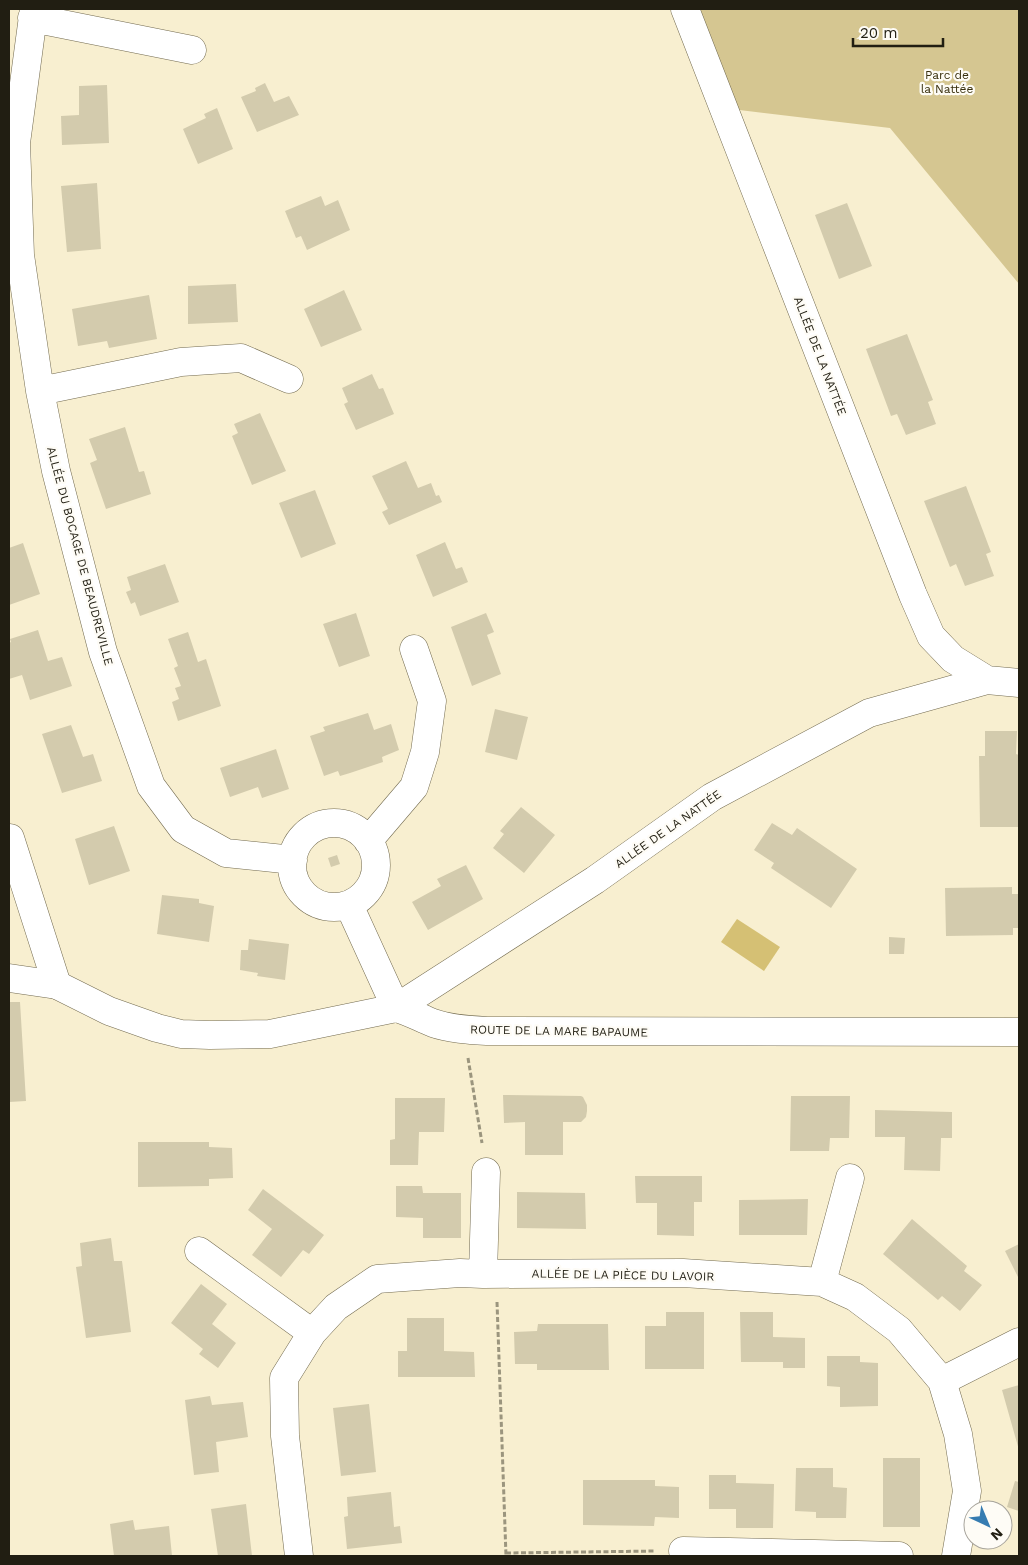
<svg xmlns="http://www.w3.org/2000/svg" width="1028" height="1565" viewBox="0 0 1028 1565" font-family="'Work Sans',sans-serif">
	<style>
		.green { fill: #d5c691 }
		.water { fill: #d5c074 }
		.building { fill: #d3cbad }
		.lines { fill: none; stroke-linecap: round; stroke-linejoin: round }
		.street-casing { stroke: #736b50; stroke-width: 29 }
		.secondary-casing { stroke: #736b50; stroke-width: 29 }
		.path { stroke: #9b957e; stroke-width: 3; stroke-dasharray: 5 2.5; stroke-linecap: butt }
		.street { stroke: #fff; stroke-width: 28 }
		.secondary { stroke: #fff; stroke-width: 28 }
		.labels { text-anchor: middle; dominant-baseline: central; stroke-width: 4.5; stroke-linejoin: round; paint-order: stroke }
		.park-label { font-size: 12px; fill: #382f0d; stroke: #fefcf6 }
		.street-label { font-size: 12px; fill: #211e12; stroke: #fefcf6 }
	</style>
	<rect width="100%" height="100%" fill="#f8efd0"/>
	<path class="green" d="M685 9H1019V284L890 128 723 108Z"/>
	<path class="water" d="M737 919 780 947 764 971 721 942Z"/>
	<path class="building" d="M265 83 274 102 289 96 299 115 257 132 241 97 256 91 255 88Z
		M107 85 109 143 62 145 61 116 79 115V86Z
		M217 108 233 149 198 164 183 129 206 118 204 114Z
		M97 183 101 249 67 252 61 186Z
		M321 196 325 206 338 200 350 230 307 250 301 236 296 238 285 211Z
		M847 203 872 266 839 279 815 215Z
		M236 284 238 322 188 324V286Z
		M344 290 362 330 321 347 304 309Z
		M149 295 157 339 109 348 107 341 78 346 72 309Z
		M907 334 933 400 928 402 936 424 906 435 897 414 891 416 866 349Z
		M372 374 379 389 383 388 394 414 356 430 344 404 348 402 342 388Z
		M260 413 286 471 252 485 232 436 238 433 234 424Z
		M125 427 139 472 144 471 151 494 106 509 90 463 97 460 89 439Z
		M406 461 418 488 431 483 436 496 439 495 442 502 389 525 382 512 388 509 372 476Z
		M966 486 991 552 986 554 994 576 965 586 956 564 950 567 924 501Z
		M315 490 336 544 301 558 279 503Z
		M445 542 456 569 462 567 468 582 433 597 416 555Z
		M23 543 40 594 9 605V548Z
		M165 564 179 602 140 616 135 602 131 604 126 592 131 590 127 577Z
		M356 613 370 656 339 667 323 624Z
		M486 613 494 632 487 635 501 674 472 686 451 627Z
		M38 630 48 661 62 657 72 686 30 700 22 675 9 679V643L11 642 10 639Z
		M188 632 198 662 206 659 221 706 178 721 172 702 179 699 175 688 181 686 174 668 178 666 168 639Z
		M495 709 528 717 517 760 485 752Z
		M368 713 374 730 391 724 399 750 382 757 383 762 350 773 340 776 338 771 324 776 310 736 325 731 323 727Z
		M71 725 83 757 93 754 102 781 62 793 42 734Z
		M985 731H1017L1016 754 1019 755V827H980L979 756H985Z
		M276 749 289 789 262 798 258 787 230 797 220 768Z
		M521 807 555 835 524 873 493 848 504 834 500 831Z
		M772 823 792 835 797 828 857 869 831 908 771 868 774 863 754 850Z
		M114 826 130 871 89 885 75 839Z
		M337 855 340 864 331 867 328 858Z
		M466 865 483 899 428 930 412 902 441 886 437 879Z
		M1012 887V894H1019V928H1013V935L946 936 945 888Z
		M162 895 199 899V903L214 906 209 942 157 934Z
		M889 937 905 938 904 954H889Z
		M249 939 289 944 285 980 257 976 258 973 240 970 241 950H248Z
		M9 1002H20L26 1101 9 1102Z
		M503 1095 581 1096 583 1097 587 1105V1111L586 1117 581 1122H563V1155H525V1122L504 1123Z
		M791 1096H850L849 1138H830L829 1151H790Z
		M395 1098H445L444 1132H419L418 1165H390V1140L395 1139Z
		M875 1110 952 1112V1138H941L940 1171 904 1170 905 1137H875Z
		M138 1142H209V1147L232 1148 233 1178 209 1179V1186L138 1187Z
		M635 1176H702V1202H694V1236L657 1235V1203H636Z
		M396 1186H422L423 1193H461V1238H423V1218L396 1217Z
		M263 1189 324 1235 309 1254 303 1250 281 1277 252 1255 272 1229 248 1210Z
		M517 1192 585 1193 586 1229 517 1228Z
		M808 1199 807 1235H739V1200Z
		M912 1219 967 1266 964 1271 982 1285 960 1311 942 1296 938 1300 883 1254Z
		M111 1238 114 1261H122L131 1332 86 1338 76 1267 82 1266 80 1243Z
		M1019 1244V1279L1005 1251Z
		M201 1284 227 1304 212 1324 236 1343 218 1368 199 1354 203 1349 171 1323Z
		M666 1312H704V1369H645V1326H666Z
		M740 1312H773V1337L805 1338V1368H783V1362H741Z
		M407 1318H444V1351L474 1352 475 1377H398V1351H407Z
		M538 1324H608L609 1370H537V1364H515L514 1332 537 1331Z
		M827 1356H860V1362L878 1363V1406L840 1407V1387L827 1386Z
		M1019 1385V1450L1002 1390Z
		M210 1396 212 1405 243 1402 248 1437 216 1442 219 1472 194 1475 185 1400Z
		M369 1404 376 1472 341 1476 333 1408Z
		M883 1458H920V1527H883Z
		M796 1468H833V1487L847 1488 846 1518H816V1512L795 1511Z
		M709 1475H736V1483L774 1484 773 1528H736V1509H709Z
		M583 1480H655V1486L679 1487V1518L655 1517 654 1526 583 1525Z
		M1015 1481 1019 1482V1511L1007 1507Z
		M391 1492 394 1527 400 1526 402 1543 347 1549 344 1517 348 1516 347 1497Z
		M246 1504 252 1556H218L211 1509Z
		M133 1520 135 1530 169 1526 172 1556H114L110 1524Z"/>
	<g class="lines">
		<g class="street-casing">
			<path id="street" d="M34 9 16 143 20 255 40 391 56 471 103 652 151 786 183 829 226 853 293 860
				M685 9 913 595 931 636 953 659 987 680 1019 683
				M32 18 192 50
				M40 391 181 362 241 358 289 379
				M292 865a42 42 0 1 1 84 0a42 42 0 1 1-84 0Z
				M10 838 57 985
				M368 841 414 787 425 752 432 701 414 649
				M349 905 396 1008 595 880 712 797 869 713 987 680
				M199 1251 312 1333
				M483 1274 486 1172
				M822 1282 850 1178
				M942 1381 1019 1342
				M683 1551 899 1556
				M299 1556 285 1436 284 1378 312 1333 336 1307 377 1279 460 1273 483 1274 683 1273 822 1282 855 1297 899 1330 942 1381 958 1434 967 1491 956 1556"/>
		</g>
		<g class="secondary-casing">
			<path id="secondary" d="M9 978 57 985 109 1011 157 1028 181 1034 210 1035 270 1034 396 1008C409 1011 420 1018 433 1023 450 1029 470 1030 488 1031L1019 1032"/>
		</g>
		<path class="path" d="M468 1058 482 1143
			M497 1302 506 1556
			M506 1553 656 1551"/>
		<use href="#street" class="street"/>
		<use href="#secondary" class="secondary"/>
	</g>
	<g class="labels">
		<g class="park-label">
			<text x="947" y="75">Parc de<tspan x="947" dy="14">la Nattée</tspan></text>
		</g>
		<g class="street-label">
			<text transform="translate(820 356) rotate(69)">ALLÉE DE LA NATTÉE</text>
			<text transform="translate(80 556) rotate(75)">ALLÉE DU BOCAGE DE BEAUDREVILLE</text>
			<text transform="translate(668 829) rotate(-35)">ALLÉE DE LA NATTÉE</text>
			<text transform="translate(559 1031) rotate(1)">ROUTE DE LA MARE BAPAUME</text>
			<text transform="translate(623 1275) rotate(1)">ALLÉE DE LA PIÈCE DU LAVOIR</text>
		</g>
	</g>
	<rect width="1028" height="1565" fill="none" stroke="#211e12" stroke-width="20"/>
	<g transform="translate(988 1525) rotate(136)"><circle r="24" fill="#fefcf6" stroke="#a6a39b"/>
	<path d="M0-4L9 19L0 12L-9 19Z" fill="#367cb1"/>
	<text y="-8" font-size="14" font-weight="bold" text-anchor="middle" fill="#211e12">N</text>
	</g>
	<path d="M853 38v8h90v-8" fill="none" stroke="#211e12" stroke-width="2.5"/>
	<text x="860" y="38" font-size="15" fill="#211e12" stroke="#fefcf6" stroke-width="4" paint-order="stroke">20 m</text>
</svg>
